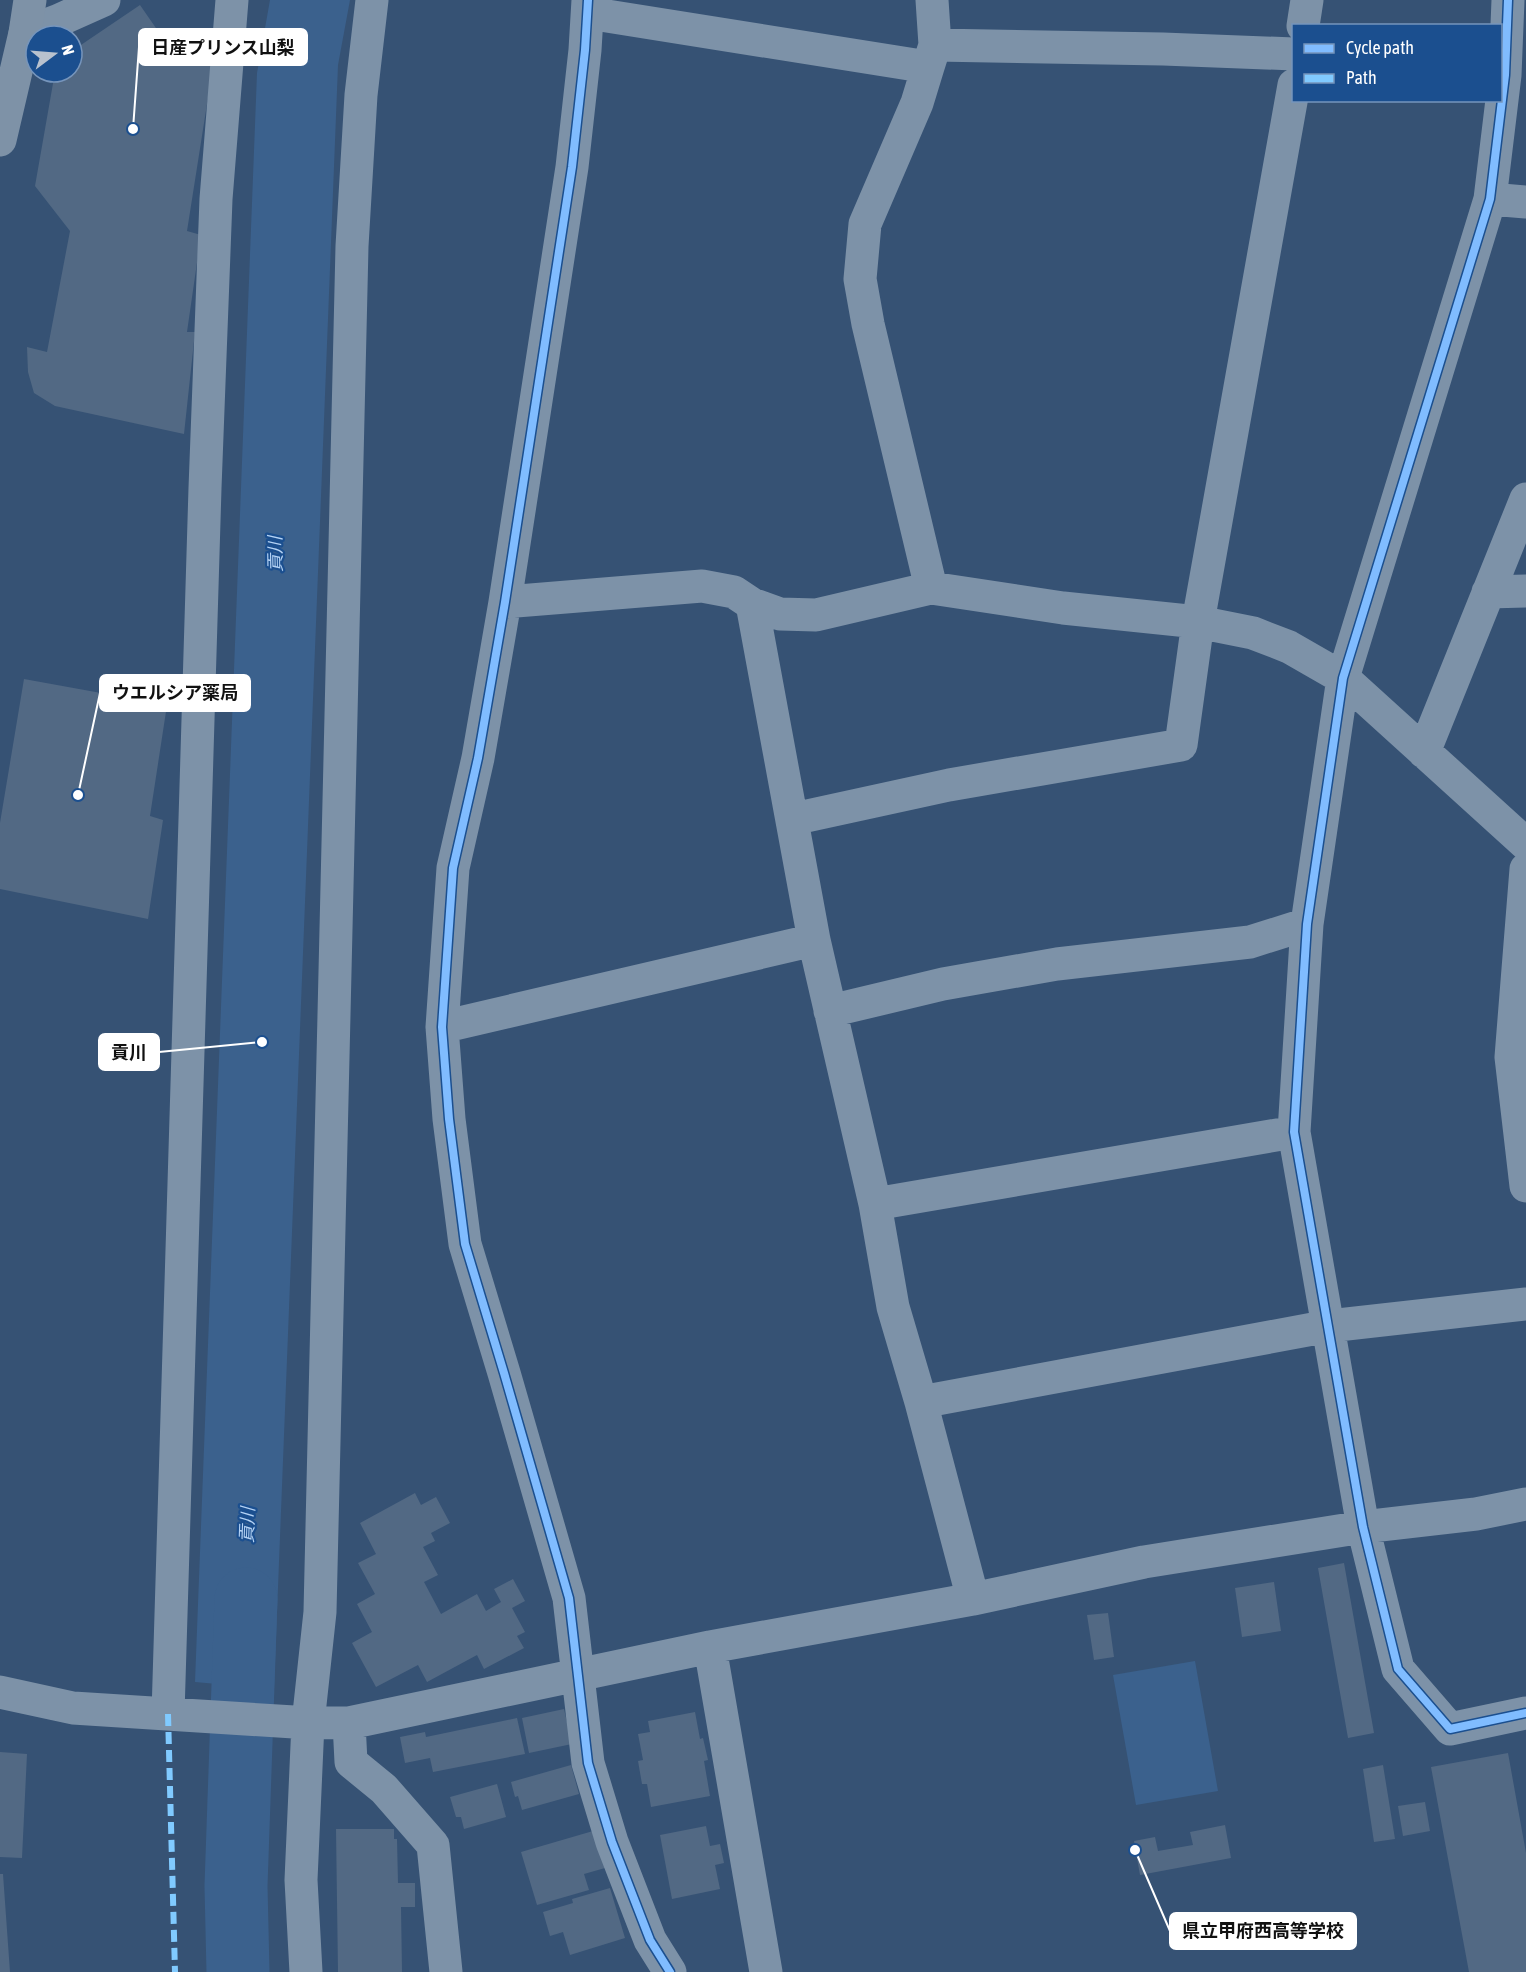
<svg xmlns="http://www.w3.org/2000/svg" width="1526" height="1972" viewBox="0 0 1526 1972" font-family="'Asap Condensed','Noto Sans JP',sans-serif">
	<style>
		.water { fill: #3b618d }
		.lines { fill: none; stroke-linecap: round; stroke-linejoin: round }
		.river { stroke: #3b618d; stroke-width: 63 }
		.building { fill: #526984 }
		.minor { stroke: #7d92a8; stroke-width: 33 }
		.highway { stroke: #7e92a7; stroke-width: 33 }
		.quiet { stroke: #80caff; stroke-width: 6; stroke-dasharray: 12 6; stroke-linecap: butt }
		.cycleway-casing { stroke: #1b4f8f; stroke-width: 11 }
		.cycleway { stroke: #80bcff; stroke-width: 8 }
		.labels { text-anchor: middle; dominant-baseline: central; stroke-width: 4.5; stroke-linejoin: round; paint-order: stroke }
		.water-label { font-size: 18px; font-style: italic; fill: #b5d3f5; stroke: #1b4f8f }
		.leader { fill: none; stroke: #fff; stroke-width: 2 }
		.callout-dot { fill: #fff; stroke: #1b4f8f; stroke-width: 2 }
		.callout { fill: #fff; stroke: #fff; stroke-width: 2 }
		.callout-label { font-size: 18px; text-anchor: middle; font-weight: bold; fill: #111 }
	</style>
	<rect width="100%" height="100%" fill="#365274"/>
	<path class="water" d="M270 0H350L338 65 274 1689 195 1682 257 73Z
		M1195 1661 1218 1791 1136 1805 1113 1675Z"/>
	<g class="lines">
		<path class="river" d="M238 1972 236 1886 246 1599"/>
	</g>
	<path class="building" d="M140 5 167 44H192V66H213L187 231 201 235 187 332H195L184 434 55 406 34 393 28 372 27 347 47 352 70 231 35 186 55 72H72V51Z
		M24 679 167 705 150 816 163 820 148 919 0 889V823Z
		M415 1493 421 1505 436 1497 450 1523 431 1533 435 1541 423 1547 438 1575 424 1582 441 1614 477 1594 486 1611 501 1602 494 1589 513 1579 525 1601 512 1608 525 1632 517 1636 524 1648 484 1669 477 1655 427 1682 418 1665 376 1687 352 1643 372 1632 357 1604 375 1594 358 1563 376 1554 360 1523Z
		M1344 1563 1374 1733 1348 1738 1318 1568Z
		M1274 1582 1281 1631 1242 1637 1235 1588Z
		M1108 1613 1114 1657 1094 1660 1087 1615Z
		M564 1709 572 1744 529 1753 522 1718Z
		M695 1712 700 1739 703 1738 708 1760 704 1761 710 1796 651 1807 647 1784H642L638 1761 643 1760 638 1734 650 1732 648 1721Z
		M517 1718 525 1754 433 1772 430 1758 405 1763 400 1737 425 1732 426 1737Z
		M0 1752 27 1754 22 1858 0 1857Z
		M1508 1753 1526 1853V1972H1469L1431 1767Z
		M571 1765 579 1794 522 1810 518 1796 515 1797 511 1782Z
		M1383 1765 1395 1839 1374 1842 1363 1769Z
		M497 1784 506 1817 464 1829 461 1817H456L450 1797Z
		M1425 1802 1430 1831 1403 1836 1398 1806Z
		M1225 1825 1231 1858 1140 1875 1134 1841 1155 1837 1158 1851 1193 1845 1190 1832Z
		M706 1826 710 1846 720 1844 724 1863 715 1865 720 1889 672 1899 660 1835Z
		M336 1829H394V1839H397L398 1883H415V1907H401L402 1972H338Z
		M593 1831 605 1868 584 1874 589 1890 537 1905 521 1852Z
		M0 1874H3L10 1972H0Z
		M610 1888 625 1938 570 1955 563 1932 550 1936 543 1912 573 1903 572 1899Z"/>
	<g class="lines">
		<path class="minor" d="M588 0 585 50 572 167 505 602 478 758 453 868 442 1027 449 1119 465 1244 504 1373 569 1598 588 1763 612 1842 650 1940 670 1972
			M1508 0 1505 75 1490 199 1343 678 1307 924 1294 1132 1363 1527 1398 1669 1450 1729 1526 1713
			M588 13 928 67
			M1303 26 1307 0
			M25 33 57 21 104 0
			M935 45 1163 49 1294 54
			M1490 199 1526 202
			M931 588 868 324 860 279 865 224 917 103 928 67 935 45 932 0
			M1488 592 1526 591
			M505 602 702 586 734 592 752 604 780 614 816 615 931 588 1063 608 1198 622 1253 633 1289 647 1343 678 1526 844
			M752 604 814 940 875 1204 893 1307 921 1402 973 1599
			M1424 752 1526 499
			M793 819 949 785 1181 745 1198 622 1294 85
			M1526 869 1511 1057 1526 1186
			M830 1011 943 984 1057 964 1250 942 1307 924
			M442 1027 814 940
			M875 1204 1294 1132
			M921 1402 1329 1326 1526 1304
			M710 1647 766 1972
			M0 1692 73 1708 294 1722 349 1723 710 1647 973 1599 1144 1562 1363 1527 1476 1514 1526 1504
			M168 1714 205 488 216 199 232 0
			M349 1723 351 1762 384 1789 433 1845 446 1972
			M306 1972 301 1880 308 1723 320 1612 352 246 361 95 372 0"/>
		<path class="highway" d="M0 140 25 33 30 0"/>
		<path class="quiet" d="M168 1714 175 1972"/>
		<g class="cycleway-casing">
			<path id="cycleway" d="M588 0 585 50 572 167 505 602 478 758 453 868 442 1027 449 1119 465 1244 504 1373 569 1598 588 1763 612 1842 650 1940 670 1972
				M1508 0 1505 75 1490 199 1343 678 1307 924 1294 1132 1363 1527 1398 1669 1450 1729 1526 1713"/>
		</g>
		<use href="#cycleway" class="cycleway"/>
	</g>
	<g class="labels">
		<g class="water-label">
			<text transform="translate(275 554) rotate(-91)">貢川</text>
			<text transform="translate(247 1525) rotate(-88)">貢川</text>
		</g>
	</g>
	<path class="leader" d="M133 129L139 47M78 795L100 693M262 1042L159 1052M1135 1850L1170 1931"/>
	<g class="callout-dot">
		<circle cx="133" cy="129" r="6"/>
		<circle cx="78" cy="795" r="6"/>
		<circle cx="262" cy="1042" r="6"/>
		<circle cx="1135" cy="1850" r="6"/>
	</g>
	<g class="callout">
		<rect x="139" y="29" width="168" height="36" rx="6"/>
		<rect x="100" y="675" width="150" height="36" rx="6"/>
		<rect x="99" y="1034" width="60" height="36" rx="6"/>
		<rect x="1170" y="1913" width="186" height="36" rx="6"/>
	</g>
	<g class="callout-label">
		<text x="223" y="54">日産プリンス山梨</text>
		<text x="175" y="699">ウエルシア薬局</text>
		<text x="129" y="1059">貢川</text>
		<text x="1263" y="1937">県立甲府西高等学校</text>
	</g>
	<rect x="1292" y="24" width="210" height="78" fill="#1b4f8f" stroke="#7695bc" stroke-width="1.5"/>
	<rect x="1304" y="44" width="30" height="9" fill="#80bcff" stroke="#7695bc" stroke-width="1.5"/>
	<text x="1346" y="54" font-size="18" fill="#ffffff">Cycle path</text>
	<rect x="1304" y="74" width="30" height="9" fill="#80caff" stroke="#7695bc" stroke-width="1.5"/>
	<text x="1346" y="84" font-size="18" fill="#ffffff">Path</text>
	<g transform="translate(54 54) rotate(74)"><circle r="28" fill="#1b4f8f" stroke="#7695bc" stroke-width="1.5"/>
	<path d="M0-4.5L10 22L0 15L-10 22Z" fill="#b9c2ce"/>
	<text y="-9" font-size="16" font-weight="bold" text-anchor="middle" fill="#ffffff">N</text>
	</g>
</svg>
